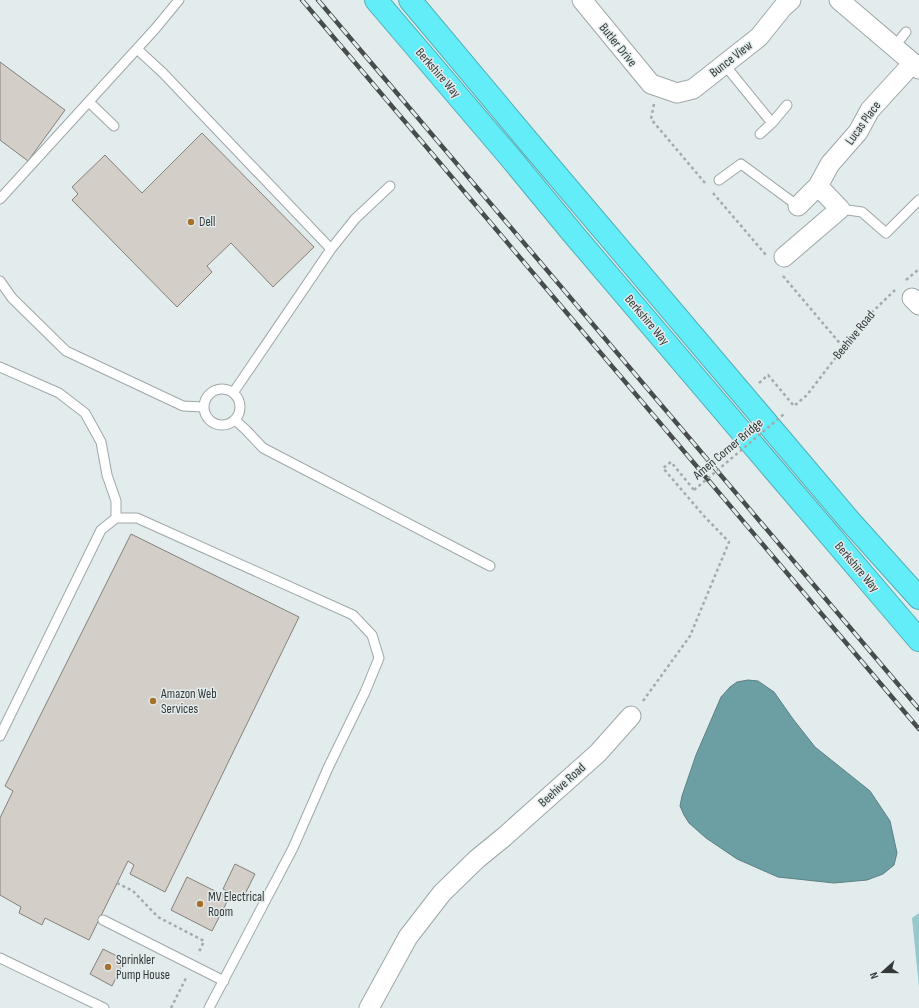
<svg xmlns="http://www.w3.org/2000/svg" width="919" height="1008" viewBox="0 0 919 1008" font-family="'Sofia Sans Condensed',sans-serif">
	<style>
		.green { fill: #96c8cd }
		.water { fill: #6c9fa4; stroke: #5c8084 }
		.building { fill: #d3cec8; stroke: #85807b }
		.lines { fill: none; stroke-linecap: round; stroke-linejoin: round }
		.lane-casing { stroke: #9ea7a8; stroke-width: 11 }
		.street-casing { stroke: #9ea7a8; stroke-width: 21 }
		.highway-casing { stroke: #52aeb5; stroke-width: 24 }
		.path { stroke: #a4abab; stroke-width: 2.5; stroke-dasharray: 3 3; stroke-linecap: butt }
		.lane { stroke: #fff; stroke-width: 9 }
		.street { stroke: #fff; stroke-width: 19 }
		.highway { stroke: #62edf9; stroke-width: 22 }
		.rail-casing { stroke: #494c4c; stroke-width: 4.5 }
		.rail { stroke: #e3ecec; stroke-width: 3; stroke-dasharray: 9; stroke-linecap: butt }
		.path-bridge { stroke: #a4abab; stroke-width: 2.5; stroke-dasharray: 3 3; stroke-linecap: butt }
		.poi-dot { fill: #a6702b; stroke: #e3ecec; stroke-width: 1.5 }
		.labels { text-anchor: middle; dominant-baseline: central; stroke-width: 3; stroke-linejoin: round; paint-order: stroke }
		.street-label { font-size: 13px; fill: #353838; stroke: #e3ecec }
		.poi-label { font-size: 13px; fill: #353838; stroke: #e3ecec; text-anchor: start }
	</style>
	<rect width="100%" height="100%" fill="#e3ecec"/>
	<path class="green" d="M919 913V987L912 918Z"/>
	<path class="water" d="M748 680 758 681 774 692 793 719 815 747 870 791 890 821 897 853 894 865 883 874 867 880 834 883 778 877 737 859 706 838 689 823 684 815 680 806 682 796 696 755 721 697 730 687 737 682Z"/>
	<path class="building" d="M0 62 65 110 28 161 0 140Z
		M202 133 314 247 273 287 231 243 207 266 212 272 177 307 72 200 78 194 72 187 105 155 142 193Z
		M131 534 299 617 165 892 130 874 134 865 128 861 89 940 45 918 42 925 19 913 21 907 0 895V818L13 791 5 786Z
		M235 864 255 874 242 900 223 889Z
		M187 877 229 898 212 931 171 910Z
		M103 949 125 960 112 986 90 974Z"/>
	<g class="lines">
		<g class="lane-casing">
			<path id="lane" d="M894 47 906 32
				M137 49 163 73 331 249
				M724 64 772 123
				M89 102 114 126
				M760 134 772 123 787 105
				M719 180 741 164 798 206
				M0 199 155 29 179 0
				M840 209 862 212 886 233 919 200
				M0 281 12 298 66 351 183 406 204 407
				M0 367 59 393 85 413 101 442 107 475 116 501V518
				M204 407a18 18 0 1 1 36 0a18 18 0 1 1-36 0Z
				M233 393 331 249 355 219 390 186
				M235 420 246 430 263 448 490 566
				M0 736 101 530 116 518H137L353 615 372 635 379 658 365 692 328 768 293 848 209 1008
				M103 920 224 981
				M0 958 104 1008"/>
		</g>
		<g class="street-casing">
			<path id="street" d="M582 0 651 84 677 93 693 89 759 37 783 7 791 0
				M839 0 913 63 919 69
				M798 206 818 186 830 164 858 132 870 110 913 63
				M784 257 840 209 818 186
				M912 298 919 305
				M369 1008 408 937 442 893 477 859 504 837 598 753 631 716"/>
		</g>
		<g class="highway-casing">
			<path id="highway" d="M376 0 509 156 575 236 919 640
				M410 0 533 147 750 403 849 520 919 598"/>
		</g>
		<path class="path" d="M654 104 651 119 705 183
			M713 193 766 255
			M783 276 843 347
			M906 280 919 269
			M759 383 768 375 794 406 807 395 866 318 895 290
			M643 701 690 636 729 542 704 516 663 468 671 462 694 490
			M117 883 133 891 158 917 204 941 198 954
			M171 1008 187 976"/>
		<use href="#lane" class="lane"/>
		<use href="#street" class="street"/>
		<use href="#highway" class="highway"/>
		<g class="rail-casing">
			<path id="rail" d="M302 0 919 729
				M318 0 919 709"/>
		</g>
		<use href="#rail" class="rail"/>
		<path class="path-bridge" d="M694 490 784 414"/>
	</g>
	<g class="poi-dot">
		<circle cx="191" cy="222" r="4"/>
		<circle cx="153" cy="701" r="4"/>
		<circle cx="200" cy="904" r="4"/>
		<circle cx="108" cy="967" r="4"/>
	</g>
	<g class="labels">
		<g class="street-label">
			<text transform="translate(618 45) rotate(51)">Butler Drive</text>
			<text transform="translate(731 59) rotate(-38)">Bunce View</text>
			<text transform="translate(438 73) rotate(49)">Berkshire Way</text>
			<text transform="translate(863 123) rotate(-54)">Lucas Place</text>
			<text transform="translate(647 320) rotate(50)">Berkshire Way</text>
			<text transform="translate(854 335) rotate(-51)">Beehive Road</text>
			<text transform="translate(728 449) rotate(-40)">Amen Corner Bridge</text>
			<text transform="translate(857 567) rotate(50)">Berkshire Way</text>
			<text transform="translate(562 785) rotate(-42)">Beehive Road</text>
		</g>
		<g class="poi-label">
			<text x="199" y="222">Dell</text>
			<text x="161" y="694">Amazon Web<tspan x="161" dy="15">Services</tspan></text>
			<text x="208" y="897">MV Electrical<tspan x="208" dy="15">Room</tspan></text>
			<text x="116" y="960">Sprinkler<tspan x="116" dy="15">Pump House</tspan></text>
		</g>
	</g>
	<g transform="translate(883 972) rotate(249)" stroke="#e3ecec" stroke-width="3" paint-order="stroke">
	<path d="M0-3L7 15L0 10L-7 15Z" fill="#353838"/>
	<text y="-6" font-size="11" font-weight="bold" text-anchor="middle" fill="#353838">N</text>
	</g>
</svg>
